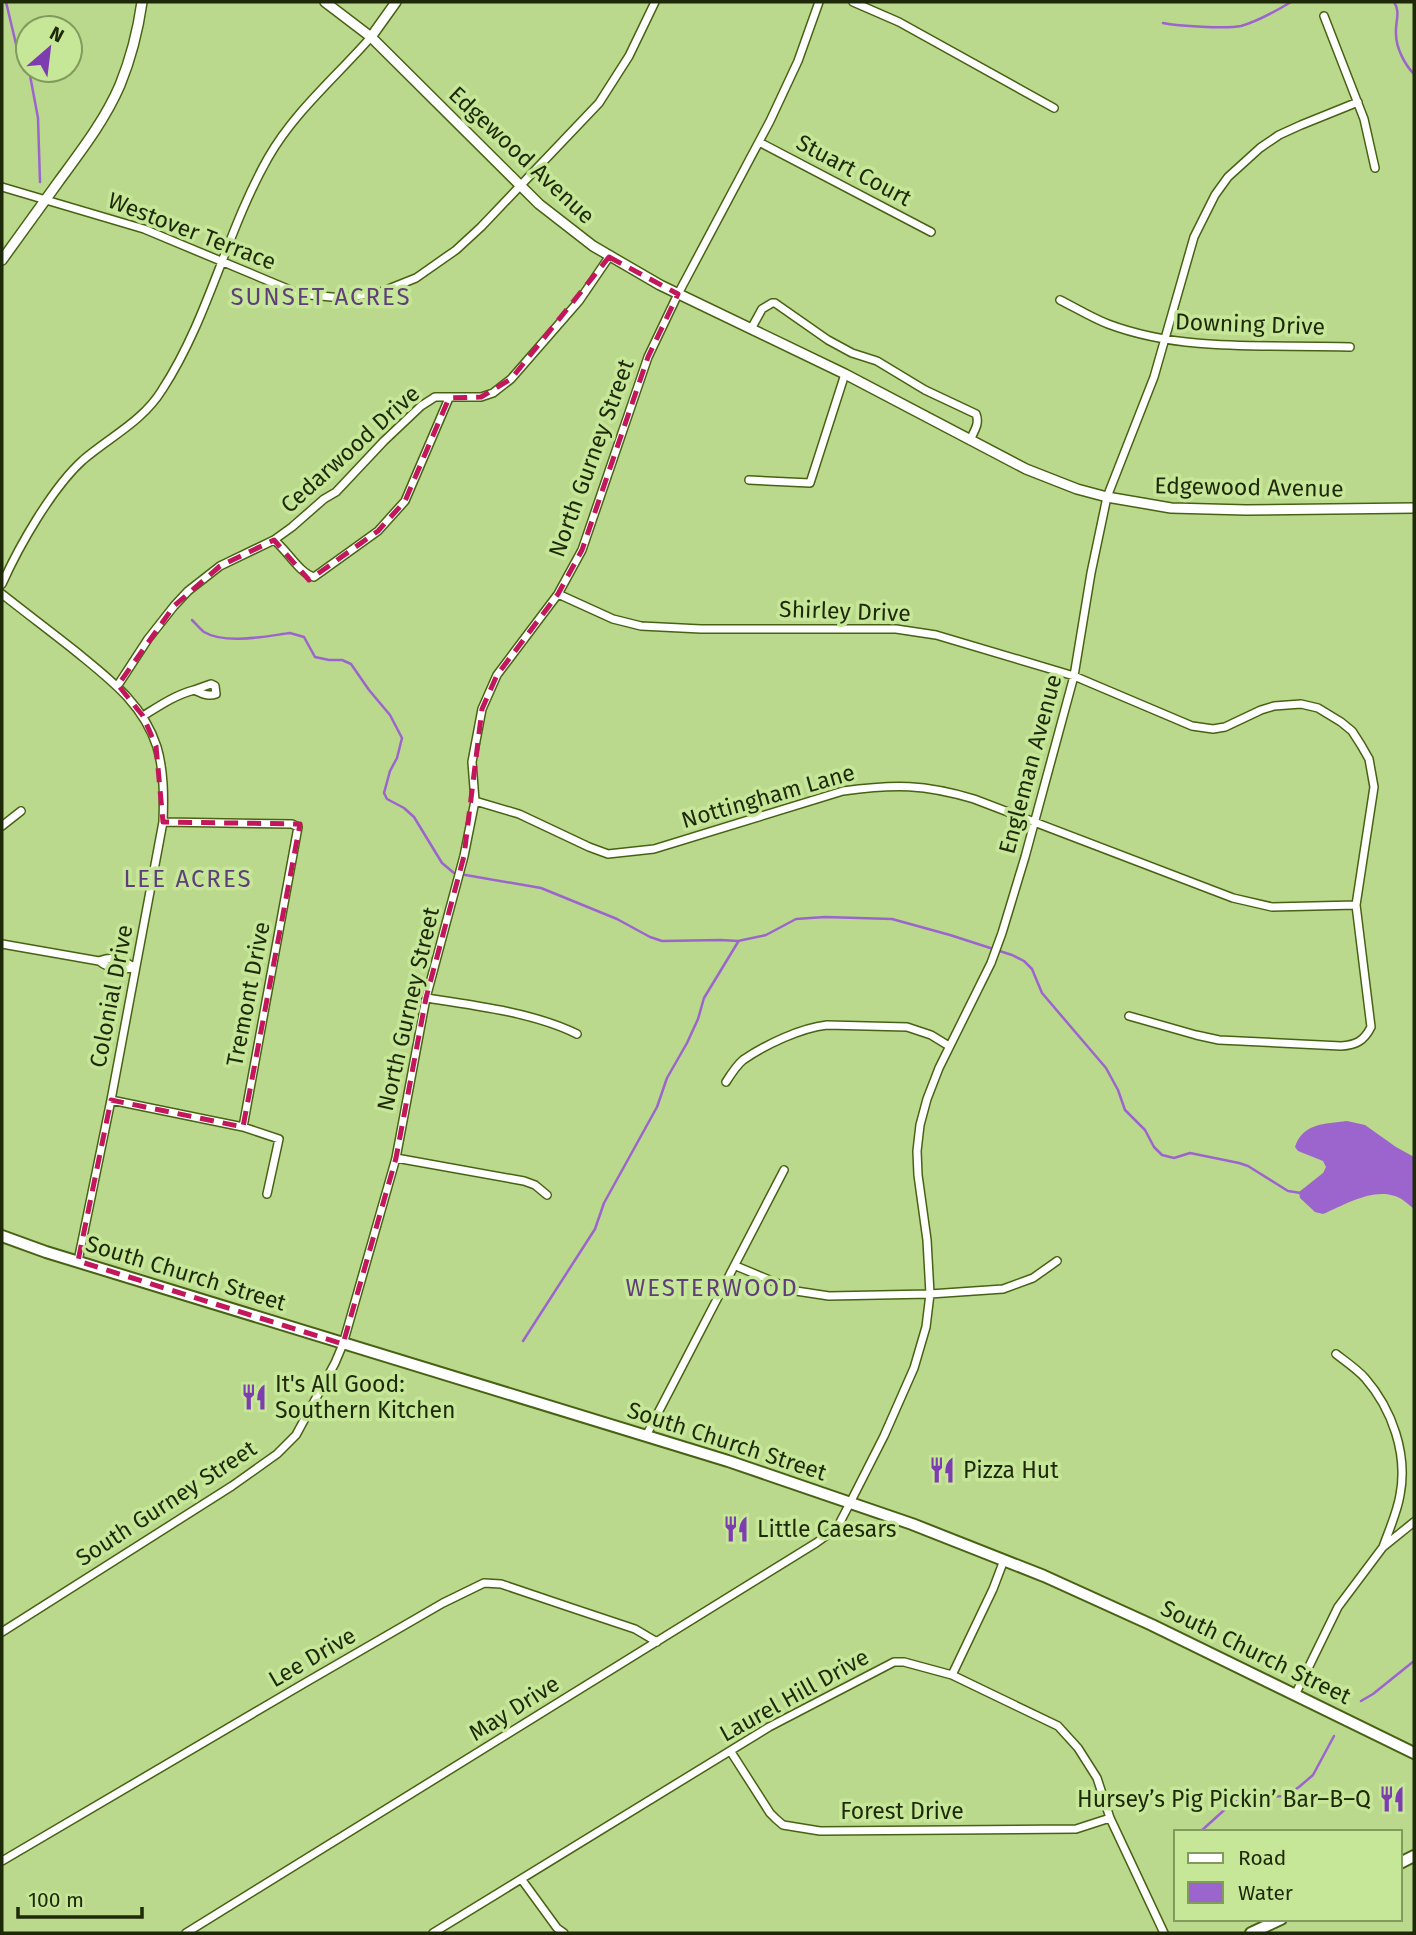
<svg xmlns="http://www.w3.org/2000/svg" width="1416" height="1935" viewBox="0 0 1416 1935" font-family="'Fira Sans',sans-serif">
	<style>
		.water { fill: #9c65ce }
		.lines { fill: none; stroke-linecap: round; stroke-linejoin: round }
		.stream { stroke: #9c65ce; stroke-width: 2.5 }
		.minor-casing { stroke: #486213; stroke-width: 10 }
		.tertiary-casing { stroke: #486213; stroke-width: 12 }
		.primary-casing { stroke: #486213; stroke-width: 14 }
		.minor { stroke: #fff; stroke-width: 7 }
		.tertiary { stroke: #fff; stroke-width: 9 }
		.primary { stroke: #fff; stroke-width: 10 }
		.marked { fill: none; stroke: #c2185b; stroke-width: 5; stroke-dasharray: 14 9; stroke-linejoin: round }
		.labels { text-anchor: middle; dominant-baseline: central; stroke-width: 7; stroke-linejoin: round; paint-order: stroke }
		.street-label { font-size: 23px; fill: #1e2909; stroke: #c6e698 }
		.poi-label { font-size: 23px; fill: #1e2909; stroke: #c6e698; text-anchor: start }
		.neighbourhood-label { font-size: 24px; letter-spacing: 2px; fill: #5e3f7a; stroke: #c6e698 }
	</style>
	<rect width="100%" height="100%" fill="#bad98c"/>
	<path class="water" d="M1347 1121 1365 1125 1396 1147 1414 1157V1209C1408 1204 1402 1198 1395 1196 1372 1188 1344 1205 1323 1214L1315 1212 1300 1198 1299 1192 1323 1173 1326 1167 1323 1161 1298 1151 1295 1147C1303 1123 1324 1124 1347 1121Z"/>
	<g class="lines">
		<path class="stream" d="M6 2 16 44 28 68
			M1394 2C1401 12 1395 22 1396 34 1396 48 1405 65 1414 74
			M1163 23C1178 26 1226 29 1241 26 1259 21 1276 11 1291 2
			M29 70 38 118 40 182
			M192 620C196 624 200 629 204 632 226 645 267 636 290 633L304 637 315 657 329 660H342L351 664 369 690 390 715 402 738 397 758 390 771 384 793 387 799 404 808 414 817 442 863 454 873 541 888 617 919 650 937 662 941 721 940 738 941 766 935 796 919 825 917 892 919 950 935 1012 955 1024 961 1032 969 1042 993 1106 1068 1118 1090 1125 1110 1145 1130 1154 1147 1162 1155 1174 1158 1190 1153 1239 1163 1248 1166 1288 1191 1301 1193
			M523 1341 595 1229 604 1203 657 1107 667 1078 687 1043 698 1019 704 998 738 942
			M1361 1701 1373 1694 1414 1661
			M1200 1832 1232 1803 1245 1798 1285 1796 1299 1787 1313 1775 1334 1736"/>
		<g class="minor-casing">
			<path id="minor" d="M853 2 899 22 1054 108
				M1324 16 1364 119 1375 168
				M759 142 931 232
				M2 187 144 229 300 294 342 298 381 292 416 278 456 250 481 227 599 103 629 56 655 2
				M1060 300C1076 308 1092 318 1108 324 1185 353 1270 344 1350 347
				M751 329 762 309 772 303H775L828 340 852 353 877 361 925 390 976 414C980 424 974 431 970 440
				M749 480 810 483 845 374
				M274 540C287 550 299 573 314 577L378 531 405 501 449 398
				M2 584C19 546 52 488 83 460 110 437 143 421 162 390 209 318 226 232 268 158 295 111 336 77 371 37
				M2 594C26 613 50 631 74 650 108 678 143 703 157 747 164 771 164 796 163 822L111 1100 78 1261
				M558 594 613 619 641 626 701 629H896L936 635 1074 676 1192 726 1213 729 1225 727 1261 710 1274 706 1301 704 1318 708 1341 722 1352 731 1361 745 1369 759 1374 787 1356 905 1371 1027C1364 1041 1356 1045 1341 1046L1219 1040 1196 1035 1129 1016
				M211 684 215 686 216 694C208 697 201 693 194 690Z
				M118 685 148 639 174 606 188 591 220 566 274 540 292 527 324 499 336 492 384 441 421 406 435 397H481L493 393 511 379 579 301 609 257
				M143 716C159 706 175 695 194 690
				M475 801 519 814 589 847 608 854 654 849 843 791C895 784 924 784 974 799L1233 898 1272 907 1356 905
				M163 822 292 824 298 827 243 1127
				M2 826 21 811
				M2 944 99 961C110 970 122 969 135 968
				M99 961C114 955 120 959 134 967
				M426 998C473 1005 535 1013 577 1034
				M726 1082C731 1074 736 1066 743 1060 765 1045 800 1028 827 1025L907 1027 931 1035 949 1046
				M111 1100 243 1127 279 1139 267 1194
				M396 1158 524 1181 535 1185 547 1195
				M736 1266 796 1291 829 1296 930 1294 1003 1289 1033 1278 1057 1261
				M1336 1354C1345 1361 1357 1369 1365 1378 1392 1409 1408 1454 1400 1495 1397 1513 1389 1530 1383 1547
				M646 1436 784 1170
				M2 1632 232 1486 277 1454 296 1435 335 1363 343 1344 396 1158 426 998 464 856 475 801 472 762 482 709 497 675 558 594 582 550 648 357 678 294 770 121 798 61 819 2
				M952 1675 993 1589 1004 1560
				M1295 1695 1338 1607 1383 1547 1414 1522
				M731 1752 770 1813 776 1819 783 1825 820 1831 1076 1829 1110 1818
				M2 1861 303 1684 443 1603 484 1583 501 1584 575 1609 635 1629 657 1642
				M522 1880 557 1928 564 1933
				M186 1933 816 1543 837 1528 850 1503 884 1436 914 1368 926 1327 930 1294 927 1240 918 1175 917 1151 920 1125 927 1099 939 1068 991 963 1002 933 1025 857 1074 676 1091 573 1107 497 1154 377 1194 237 1215 195 1228 177 1260 148 1279 135 1301 125 1358 102
				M433 1933 769 1727 894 1662H904L952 1675 1058 1726 1078 1748 1097 1778 1110 1818 1164 1933"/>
		</g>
		<g class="tertiary-casing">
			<path id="tertiary" d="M325 2 371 37 539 204 593 246 660 285 845 374 1026 469 1077 489 1107 497 1171 508 1246 510 1414 508
				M371 37 396 2
				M2 260C21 234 40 207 59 181 81 151 105 120 120 85 131 58 138 30 142 2"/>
		</g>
		<g class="primary-casing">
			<path id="primary" d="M2 1236 46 1252 728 1461 912 1524 1044 1576 1152 1625 1414 1753
				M1400 1863 1414 1856
				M1251 1933 1281 1919"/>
		</g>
		<use href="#minor" class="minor"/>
		<use href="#tertiary" class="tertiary"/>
		<use href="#primary" class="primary"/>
	</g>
	<path class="marked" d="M609 257 678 294 648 357 582 550 558 594 497 675 482 709 464 856 426 998 396 1158 343 1344 78 1261 111 1100 243 1127 300 824 163 822 156 746 143 716 118 685 174 606 220 566 274 540 309 580 378 531 405 501 449 398 481 397 511 379Z"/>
	<defs>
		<g id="restaurant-bare" transform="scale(2.1)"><path d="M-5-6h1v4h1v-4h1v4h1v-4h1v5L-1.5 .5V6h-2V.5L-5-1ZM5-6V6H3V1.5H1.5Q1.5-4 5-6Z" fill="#7d3cb0" stroke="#c6e698" stroke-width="2.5" paint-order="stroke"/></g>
	</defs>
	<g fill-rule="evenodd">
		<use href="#restaurant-bare" x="254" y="1397"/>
		<use href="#restaurant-bare" x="942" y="1470"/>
		<use href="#restaurant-bare" x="736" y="1529"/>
		<use href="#restaurant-bare" x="1392" y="1799"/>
	</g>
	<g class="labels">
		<g class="street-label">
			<text transform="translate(522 155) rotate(43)">Edgewood Avenue</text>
			<text transform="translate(854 170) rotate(28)">Stuart Court</text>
			<text transform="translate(192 231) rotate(21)">Westover Terrace</text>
			<text transform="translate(1250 324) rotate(2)">Downing Drive</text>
			<text transform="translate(350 449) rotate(-42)">Cedarwood Drive</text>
			<text transform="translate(591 458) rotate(-70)">North Gurney Street</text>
			<text transform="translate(1249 487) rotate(1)">Edgewood Avenue</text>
			<text transform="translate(845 611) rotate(2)">Shirley Drive</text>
			<text transform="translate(1030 764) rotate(-75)">Engleman Avenue</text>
			<text transform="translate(768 796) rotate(-16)">Nottingham Lane</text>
			<text transform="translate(248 994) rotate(-79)">Tremont Drive</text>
			<text transform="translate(111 996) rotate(-79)">Colonial Drive</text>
			<text transform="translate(408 1009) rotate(-77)">North Gurney Street</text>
			<text transform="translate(186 1273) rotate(17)">South Church Street</text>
			<text transform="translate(727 1441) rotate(18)">South Church Street</text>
			<text transform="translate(166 1503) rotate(-33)">South Gurney Street</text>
			<text transform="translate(1256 1652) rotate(26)">South Church Street</text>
			<text transform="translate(312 1657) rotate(-30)">Lee Drive</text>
			<text transform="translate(794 1695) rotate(-29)">Laurel Hill Drive</text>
			<text transform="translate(514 1708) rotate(-32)">May Drive</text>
			<text x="902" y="1811">Forest Drive</text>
		</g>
		<g class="poi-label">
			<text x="275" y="1384">It's All Good:<tspan x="275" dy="26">Southern Kitchen</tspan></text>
			<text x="963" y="1470">Pizza Hut</text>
			<text x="757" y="1529">Little Caesars</text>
			<text x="1371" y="1799" text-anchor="end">Hursey’s Pig Pickin’ Bar–B–Q</text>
		</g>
		<g class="neighbourhood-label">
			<text x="321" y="297">SUNSET ACRES</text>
			<text x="188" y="879">LEE ACRES</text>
			<text x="712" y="1288">WESTERWOOD</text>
		</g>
	</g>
	<rect width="1416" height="1935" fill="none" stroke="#1e2909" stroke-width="7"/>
	<rect x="1174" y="1830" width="228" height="91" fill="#c6e698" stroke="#839a5f" stroke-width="2"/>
	<rect x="1188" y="1853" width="35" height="10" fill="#ffffff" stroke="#839a5f" stroke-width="2"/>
	<text x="1238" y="1865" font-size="21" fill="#1e2909">Road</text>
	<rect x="1188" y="1882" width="35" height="21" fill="#9c65ce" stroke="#839a5f" stroke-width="2"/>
	<text x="1238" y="1900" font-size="21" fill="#1e2909">Water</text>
	<g transform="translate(49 49) rotate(28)"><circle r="33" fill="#c6e698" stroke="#839a5f" stroke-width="2"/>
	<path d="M0-5L12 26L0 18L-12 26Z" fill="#7d3cb0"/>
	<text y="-10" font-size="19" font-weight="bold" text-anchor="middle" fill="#1e2909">N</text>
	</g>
	<path d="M18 1907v10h124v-10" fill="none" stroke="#1e2909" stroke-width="3.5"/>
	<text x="28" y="1907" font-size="21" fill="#1e2909" stroke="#c6e698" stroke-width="5" paint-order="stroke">100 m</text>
</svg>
